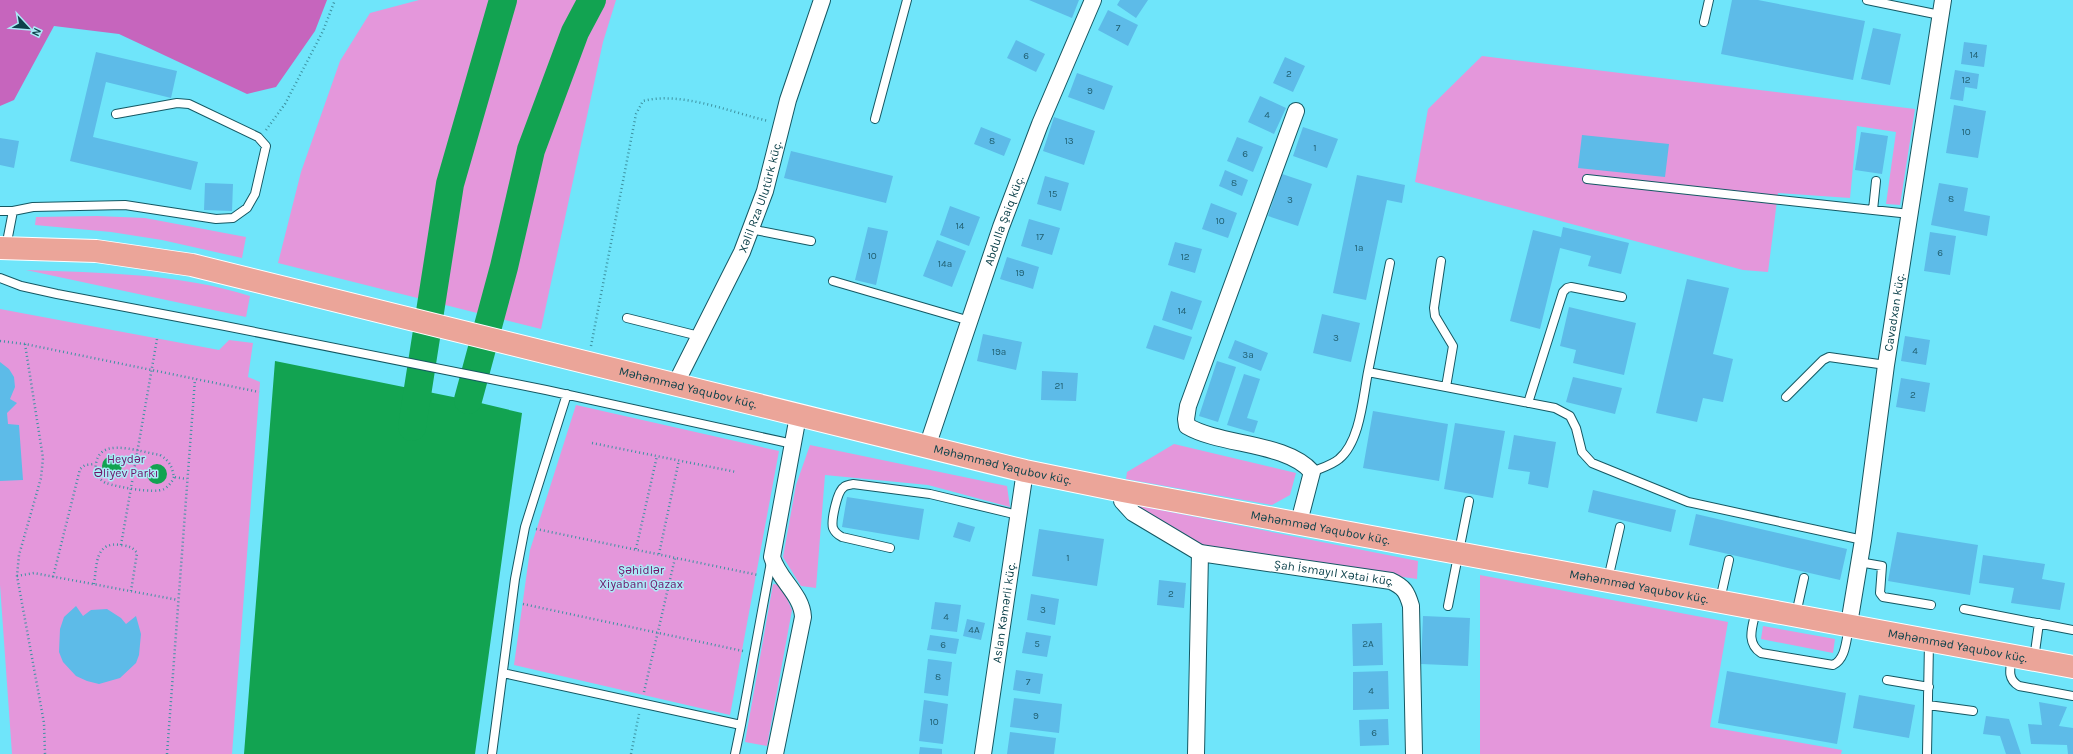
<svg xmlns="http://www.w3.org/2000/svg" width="2073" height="754" viewBox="0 0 2073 754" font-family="Karla,sans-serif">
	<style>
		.green { fill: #e497db }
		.forest { fill: #c665bd }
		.water { fill: #12a351 }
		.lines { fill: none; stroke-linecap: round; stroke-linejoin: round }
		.river { stroke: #12a351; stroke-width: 28 }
		.building { fill: #5dbbe8 }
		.service-casing { stroke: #155863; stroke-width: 10 }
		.minor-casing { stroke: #155863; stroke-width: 18 }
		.primary-casing { stroke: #fff; stroke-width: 24 }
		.path { stroke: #3d92a1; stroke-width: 2.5; stroke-dasharray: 1 3; stroke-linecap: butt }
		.service { stroke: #fff; stroke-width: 8 }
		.minor { stroke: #fff; stroke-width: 16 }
		.primary { stroke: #eba599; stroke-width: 22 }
		.labels { text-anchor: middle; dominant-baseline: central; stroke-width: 3; stroke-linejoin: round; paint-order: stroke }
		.number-label { font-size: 10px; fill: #216072 }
		.street-label { font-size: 12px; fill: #0d424b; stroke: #abebf7 }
		.park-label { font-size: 12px; fill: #6e1468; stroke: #abebf7 }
	</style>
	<rect width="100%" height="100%" fill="#6fe5fa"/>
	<path class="green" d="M419 0H616L603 42 541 329 278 263 301 172 340 61 370 13Z
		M1482 56 1915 109 1900 205 1886 204 1896 132 1857 126 1850 198 1778 193 1768 272 1743 270 1415 182 1428 109Z
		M97 216 145 218 246 237 242 258 162 240 111 232 35 225 36 217Z
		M26 270C101 273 178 273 250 296L246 317Z
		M0 309 219 350 229 340 253 343 248 377 260 382 232 754H12L0 585Z
		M576 405 779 451 730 715 514 665 530 550Z
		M1174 444 1296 473 1290 495 1272 505 1126 479 1127 472Z
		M810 445 1007 486 1010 507 928 485 825 475 816 588 801 586 783 557 796 485Z
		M1140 506 1418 561 1417 579 1204 549 1137 509Z
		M1480 575 1728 622 1710 727 1842 750 1841 754H1480Z
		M773 584 781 585 792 610 767 746 745 742Z
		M1763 626 1835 639 1833 653 1761 639Z"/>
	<path class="forest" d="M0 0H327L315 31 276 87 247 94 119 34 54 26 14 100 0 106Z"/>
	<path class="water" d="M275 361 468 400 522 413 475 754H244Z
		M102 466a10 10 0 1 1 20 0a10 10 0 1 1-20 0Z
		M147 474a10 10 0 1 1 20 0a10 10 0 1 1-20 0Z"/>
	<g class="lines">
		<path class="river" d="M468 400 504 267 531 150 575 32 592 0
			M412 427 450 184 503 0"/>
	</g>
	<path class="building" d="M1029 0H1079L1072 18Z
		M1120 0H1148L1136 18 1117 5Z
		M1732 0H1758L1865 21 1853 80 1721 54Z
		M1108 10 1138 25 1128 46 1098 30Z
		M1873 28 1901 34 1890 85 1861 79Z
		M1016 40 1045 54 1036 72 1007 58Z
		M1964 42 1987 45 1984 67 1961 64Z
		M96 52 177 71 171 98 106 82 93 137 198 162 191 190 70 161Z
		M1285 57 1305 66 1293 92 1273 83Z
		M1955 70 1979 74 1977 89 1965 87 1963 101 1950 99Z
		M1077 73 1113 86 1104 110 1068 97Z
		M1260 96 1286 108 1274 134 1248 122Z
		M1954 105 1986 111 1978 158 1946 153Z
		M1054 117 1095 131 1084 165 1043 151Z
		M981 127 1011 139 1004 156 974 144Z
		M1303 127 1338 139 1327 168 1293 156Z
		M1861 132 1888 136 1882 174 1855 170Z
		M1582 135 1669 144 1665 177 1578 168Z
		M1237 137 1263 147 1253 172 1227 161Z
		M0 138 19 141 14 168 0 165Z
		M791 151 893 176 886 203 784 178Z
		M1225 170 1248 180 1242 196 1219 186Z
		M1282 174 1312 184 1298 226 1268 216Z
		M1357 175 1405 185 1402 203 1387 200 1366 300 1333 293Z
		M1045 176 1069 183 1061 211 1037 204Z
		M205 183 233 184 232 211 204 210Z
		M1939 183 1968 188 1964 211 1990 216 1987 236 1931 225Z
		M1211 203 1237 213 1228 238 1202 229Z
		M950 206 980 217 969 246 940 235Z
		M1029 219 1060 228 1052 255 1021 246Z
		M868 227 888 231 876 285 855 280Z
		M1563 227 1629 243 1621 274 1588 266 1591 256 1560 248 1540 329 1510 321 1533 230 1561 237Z
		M1930 232 1956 236 1950 275 1924 271Z
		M937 240 966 251 952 287 923 276Z
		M1175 242 1202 249 1195 273 1168 265Z
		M1007 257 1039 267 1033 289 1000 279Z
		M1687 279 1729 288 1713 354 1733 359 1723 402 1703 398 1697 422 1656 413Z
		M1171 291 1202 301 1192 330 1162 320Z
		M1569 307 1636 323 1624 375 1573 363 1576 350 1560 346Z
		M1322 314 1360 323 1351 362 1313 353Z
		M1154 325 1192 337 1184 360 1146 348Z
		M983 334 1022 342 1016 370 977 361Z
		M1905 336 1930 340 1926 365 1901 361Z
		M1235 340 1268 353 1261 371 1228 358Z
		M1217 361 1236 367 1218 422 1199 416Z
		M0 362 9 369 14 377 15 387 10 399 17 403 7 413 8 424 19 425 23 480 0 481Z
		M1042 371 1078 373 1076 401 1041 400Z
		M1244 374 1260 379 1247 418 1258 421 1254 433 1227 425Z
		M1573 377 1622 388 1615 414 1566 402Z
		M1901 378 1930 383 1925 412 1896 407Z
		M1373 411 1448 424 1439 481 1363 468Z
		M1455 423 1505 431 1493 498 1444 489Z
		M1514 435 1556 442 1548 488 1528 484 1530 472 1508 469Z
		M1593 490 1676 510 1671 532 1588 512Z
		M847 497 924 509 919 540 842 527Z
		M1696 514 1847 549 1840 580 1689 545Z
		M958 522 975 527 970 542 953 537Z
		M1039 529 1104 539 1097 586 1032 576Z
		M1897 532 1978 545 1970 595 1888 581Z
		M1983 555 2045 564 2042 579 2065 583 2060 610 2011 603 2014 588 1979 583Z
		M1159 580 1186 583 1184 608 1157 605Z
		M1031 594 1059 599 1055 625 1027 620Z
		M935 602 961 605 957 632 931 629Z
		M76 606 83 616 91 610 107 609 121 618 126 624 136 616 141 634 139 655 136 663 120 678 99 684 87 681 76 676 63 662 59 652 60 629 64 617Z
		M1423 616 1470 618 1468 666 1421 664Z
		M967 619 985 623 981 640 963 636Z
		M1382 623 1383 665 1353 666 1352 624Z
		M1026 632 1051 636 1047 657 1022 653Z
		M930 635 959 639 956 654 927 650Z
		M928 659 952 662 948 696 924 693Z
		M1016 670 1043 674 1040 694 1013 690Z
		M1388 671 1389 709 1353 710V672Z
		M1727 671 1846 693 1837 744 1718 723Z
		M1859 695 1915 705 1909 738 1853 728Z
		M1014 698 1062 704 1059 733 1010 727Z
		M924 700 948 704 943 744 919 741Z
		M2039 702 2067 707 2059 726 2073 728V754H2068L2067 745 2031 744 2028 724 2042 725Z
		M1986 716 2009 719 2021 754H2006L2000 736 1983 734Z
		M1388 719 1389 745 1360 746 1359 720Z
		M1010 732 1056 738 1054 754H1007Z
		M920 747 942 749V754H919Z"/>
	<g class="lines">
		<g class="service-casing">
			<path id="service" d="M1867 0 1940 15
				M1704 22 1709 0
				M875 119 907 0
				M1587 179 1910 214
				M1873 210 1876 181
				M0 211H13
				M750 229 811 241
				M6 247 13 211 33 207 125 205 216 219 233 218 247 208 255 194 266 146 258 137 189 104 177 103 116 114
				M1441 261 1434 308 1435 316 1453 346 1446 387
				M0 278 21 286 57 294 220 325 546 390 793 444
				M833 281 970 321
				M627 318 699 336
				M1368 372 1390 263
				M1786 397 1823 360 1829 357 1886 365
				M1528 403 1563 292 1567 288 1571 287 1622 297
				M1312 472C1321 468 1332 465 1339 459 1360 442 1363 398 1368 372L1555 408 1570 416 1576 428 1582 452 1592 463 1688 502 1863 540
				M890 548 842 537C838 535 835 533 833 528 831 521 837 491 844 487 846 485 850 485 853 484L930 494 1018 515
				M1859 562 1882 566 1880 593 1883 597 1931 605
				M1608 579 1620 527
				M1720 600 1729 560
				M1448 606 1469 501
				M1964 609 2073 630
				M1756 610C1753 626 1745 642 1761 653L1833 665C1846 659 1846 640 1849 627
				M1796 614 1804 578
				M2012 656C2010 669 2007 679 2019 686L2073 696
				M2034 659 2039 623
				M503 673 741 725 771 562
				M1887 680 1929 687
				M1928 705 1973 711
				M492 754 515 579 525 527 567 394
				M735 754 741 725
				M1927 754 1929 642"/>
		</g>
		<g class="minor-casing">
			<g id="minor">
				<path d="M1296 111 1188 406 1186 419 1187 426C1221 446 1286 442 1312 472L1299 522"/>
				<path id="s1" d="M675 385 742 252 765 191 788 100 822 0"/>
				<path id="s2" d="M927 447 1001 227 1040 124 1093 0"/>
				<path id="s3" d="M1123 491 1122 501 1133 513 1200 553 1391 581C1404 587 1407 592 1411 606L1414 754"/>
				<path id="s4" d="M1849 624 1863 540 1886 365 1943 0"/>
				<path d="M775 754 803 617C802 594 778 579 772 557L798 416"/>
				<path id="s5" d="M983 754 1025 471"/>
				<path d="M1196 754 1200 553"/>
			</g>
		</g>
		<g class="primary-casing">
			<g id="primary">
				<path id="s6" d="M0 248 96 251 192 265 1025 471 1123 491 2073 667"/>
			</g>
		</g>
		<path class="path" d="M266 130 285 104 323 31 335 0
			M0 341 25 344 259 392
			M25 344 43 458 41 478 19 555 17 576 44 723 45 754
			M591 346 636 114 643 101C681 91 730 112 768 121
			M592 443 736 472
			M174 477C172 482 169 486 164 489 154 494 117 487 106 483 103 482 99 478 96 475 91 433 135 451 160 455 170 461 172 467 174 477L187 479
			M536 529 758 575
			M121 545 157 339
			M636 549 657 456
			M659 554 679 460
			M17 576 34 573 178 600
			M53 577 80 469 85 465 95 464
			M94 584C97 564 95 541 121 545 128 546 133 547 137 553L131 591
			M523 604 743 651
			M644 692 675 558
			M167 754 195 379
			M631 754 639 714"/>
		<use href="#service" class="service"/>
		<use href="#minor" class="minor"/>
		<use href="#primary" class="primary"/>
	</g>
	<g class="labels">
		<g class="number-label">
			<text x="1118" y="28">7</text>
			<text x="1974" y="55">14</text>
			<text x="1026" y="56">6</text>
			<text x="1289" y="74">2</text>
			<text x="1966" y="80">12</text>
			<text x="1090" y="91">9</text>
			<text x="1267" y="115">4</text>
			<text x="1966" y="132">10</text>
			<text x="992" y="141">8</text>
			<text x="1069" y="141">13</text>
			<text x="1315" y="148">1</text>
			<text x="1245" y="154">6</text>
			<text x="1234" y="183">8</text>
			<text x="1053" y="194">15</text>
			<text x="1951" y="199">8</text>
			<text x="1290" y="200">3</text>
			<text x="1220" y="221">10</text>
			<text x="960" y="226">14</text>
			<text x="1040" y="237">17</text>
			<text x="1359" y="248">1a</text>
			<text x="1940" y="253">6</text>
			<text x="872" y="256">10</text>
			<text x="1185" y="257">12</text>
			<text x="945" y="264">14a</text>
			<text x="1020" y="273">19</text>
			<text x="1182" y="311">14</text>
			<text x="1336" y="338">3</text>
			<text x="1915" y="351">4</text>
			<text x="999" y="352">19a</text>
			<text x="1248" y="355">3a</text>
			<text x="1059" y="386">21</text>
			<text x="1913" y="395">2</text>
			<text x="1068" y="558">1</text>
			<text x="1171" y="594">2</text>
			<text x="1043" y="610">3</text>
			<text x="946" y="617">4</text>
			<text x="974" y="630">4A</text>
			<text x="1037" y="644">5</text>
			<text x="1368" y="644">2A</text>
			<text x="943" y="645">6</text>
			<text x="938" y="677">8</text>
			<text x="1028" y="682">7</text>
			<text x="1371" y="691">4</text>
			<text x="1036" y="716">9</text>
			<text x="934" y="722">10</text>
			<text x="1374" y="733">6</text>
		</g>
		<g class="street-label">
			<text stroke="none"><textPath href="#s1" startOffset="207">Xəlil Rza Ulutürk küç.</textPath></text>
			<text stroke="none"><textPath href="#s2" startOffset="239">Abdulla Şaiq küç.</textPath></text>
			<text stroke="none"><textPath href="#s4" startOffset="315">Cavadxan küç.</textPath></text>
			<text stroke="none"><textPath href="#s6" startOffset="704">Məhəmməd Yaqubov küç.</textPath></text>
			<text stroke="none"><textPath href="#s6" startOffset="1028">Məhəmməd Yaqubov küç.</textPath></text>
			<text stroke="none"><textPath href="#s6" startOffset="1352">Məhəmməd Yaqubov küç.</textPath></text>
			<text stroke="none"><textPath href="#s3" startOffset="240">Şah İsmayıl Xətai küç.</textPath></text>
			<text stroke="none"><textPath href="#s6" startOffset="1676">Məhəmməd Yaqubov küç.</textPath></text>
			<text stroke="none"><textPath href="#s5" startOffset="143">Aslan Kəmərli küç.</textPath></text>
			<text stroke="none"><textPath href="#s6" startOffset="2000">Məhəmməd Yaqubov küç.</textPath></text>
		</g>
		<g class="park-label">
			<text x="126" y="459">Heydər<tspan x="126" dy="14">Əliyev Parkı</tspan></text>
			<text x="641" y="570">Şəhidlər<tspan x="641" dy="14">Xiyabanı Qazax</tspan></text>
		</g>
	</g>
	<g transform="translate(28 28) rotate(116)" stroke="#abebf7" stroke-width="3" paint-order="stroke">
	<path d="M0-3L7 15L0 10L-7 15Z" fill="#0d424b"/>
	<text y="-6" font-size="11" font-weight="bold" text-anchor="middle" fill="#0d424b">N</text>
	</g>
</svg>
